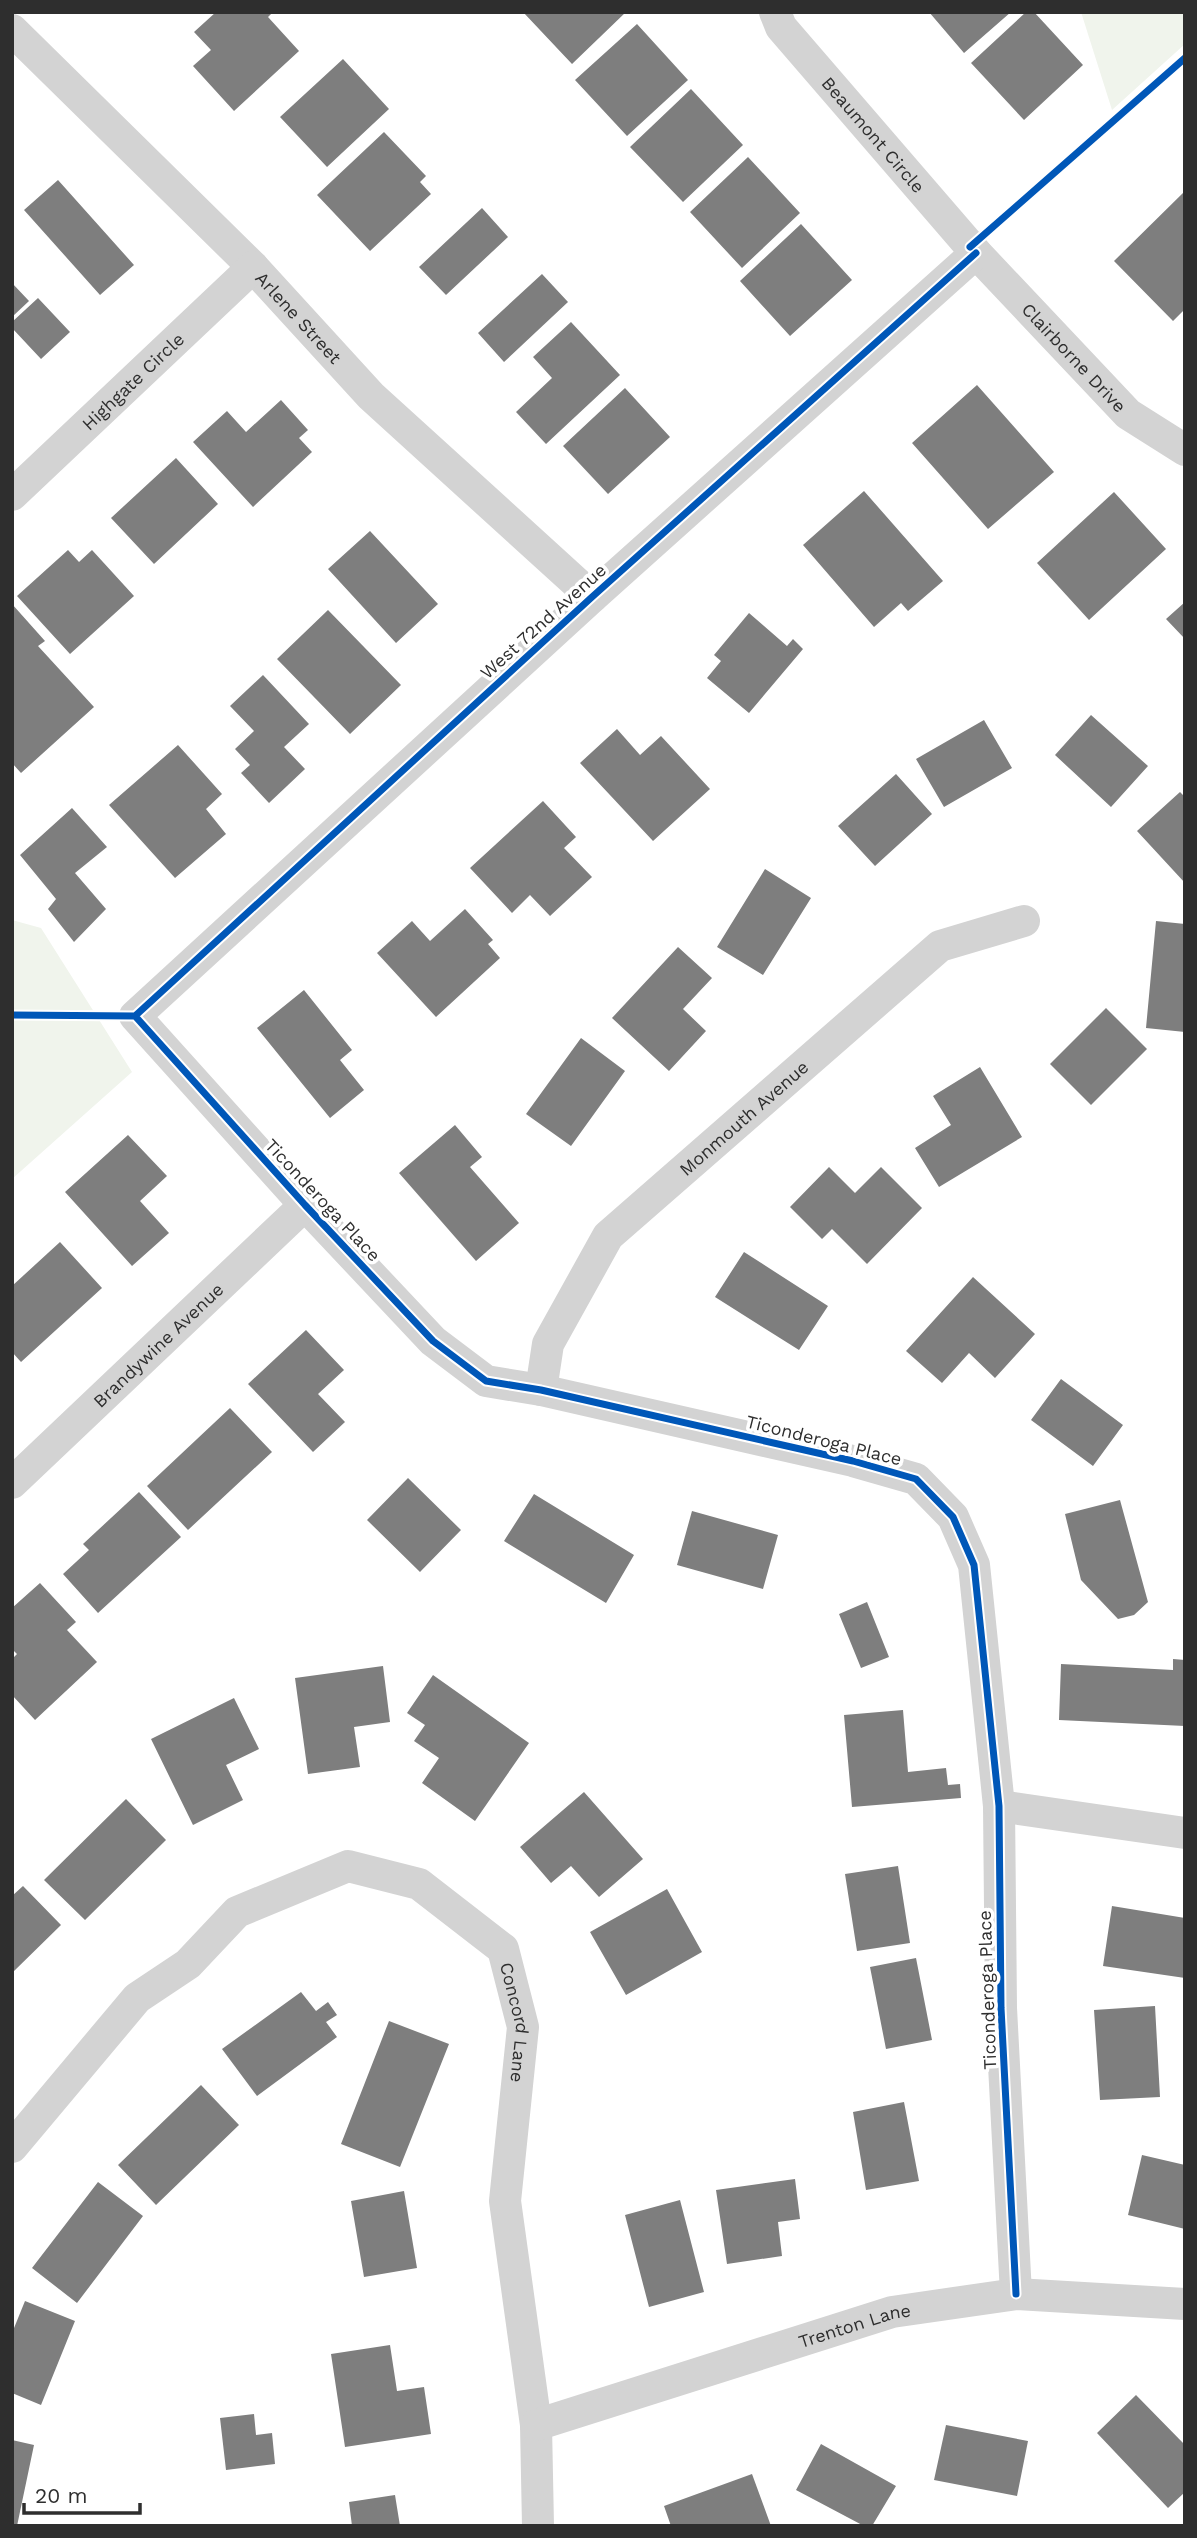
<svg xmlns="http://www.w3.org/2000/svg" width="1197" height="2538" viewBox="0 0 1197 2538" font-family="'Work Sans',sans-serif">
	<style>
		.green { fill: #f0f4ec }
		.building { fill: #7e7e7e }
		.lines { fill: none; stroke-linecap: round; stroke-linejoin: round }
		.minor { stroke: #d3d3d3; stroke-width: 32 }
		.cycleway-casing { stroke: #fff; stroke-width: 11 }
		.cycleway { stroke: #0057b8; stroke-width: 7 }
		.labels { text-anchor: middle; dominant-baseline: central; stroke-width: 7; stroke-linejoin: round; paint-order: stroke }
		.street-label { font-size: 18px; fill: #2e2e2e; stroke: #fff }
	</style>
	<rect width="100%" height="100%" fill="#fff"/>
	<path class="green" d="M1081 12H1185V44L1112 110Z
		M12 920 41 928 132 1072 12 1179Z"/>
	<path class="building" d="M216 12H273L268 17 299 51 234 111 193 66 211 50 194 32Z
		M523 12H626L572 64Z
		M929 12H1011L964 53Z
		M1026 12H1034L1083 65 1024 120 971 63Z
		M637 24 688 80 627 136 575 80Z
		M343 59 389 109 327 167 280 117Z
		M691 89 743 145 683 202 630 147Z
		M384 132 426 176 420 182 431 194 370 251 317 195Z
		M748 157 800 213 742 268 690 212Z
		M58 180 134 265 100 295 24 210Z
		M1185 191V309L1173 321 1114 261Z
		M482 208 508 237 446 295 419 267Z
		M801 224 852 280 790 336 740 281Z
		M542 274 568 302 504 362 478 333Z
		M12 283 29 301 12 317Z
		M38 298 70 332 41 359 12 328V322Z
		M571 322 620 375 546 444 516 412 552 378 533 357Z
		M977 385 1054 472 988 529 912 443Z
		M625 388 670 437 608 494 563 446Z
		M281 400 308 430 299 438 312 452 253 507 193 442 227 411 246 432Z
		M176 458 218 504 154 564 111 518Z
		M864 491 943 581 908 611 901 603 874 627 803 545Z
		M1114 492 1166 549 1089 620 1037 563Z
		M370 531 438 604 396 643 328 569Z
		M68 550 79 562 92 550 134 596 70 654 17 596Z
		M1185 602V639L1166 619Z
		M12 604 45 641 38 646 94 707 21 773 12 763Z
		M328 610 401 685 350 734 277 659Z
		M749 613 787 646 793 639 803 649 749 713 707 678 721 661 714 655Z
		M263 675 309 724 284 747 305 769 269 803 241 773 250 765 235 749 254 731 230 706Z
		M1091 715 1148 766 1111 807 1055 755Z
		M984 720 1012 768 944 807 916 759Z
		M617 729 640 755 661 736 710 789 653 841 580 763Z
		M178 745 222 794 206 809 226 834 175 878 109 805Z
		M896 774 932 814 875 866 838 826Z
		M1180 792 1185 797V883L1137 831Z
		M543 801 576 837 564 848 592 877 550 916 530 895 512 913 470 868Z
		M72 808 107 847 75 873 106 909 74 942 48 909 56 899 20 855Z
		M765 869 811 898 763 975 717 947Z
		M465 909 493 940 488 944 500 958 436 1017 377 953 412 921 430 941Z
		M1156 921 1185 924V1032L1146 1028Z
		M678 947 712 978 683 1009 706 1031 669 1071 612 1018Z
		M304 990 352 1050 340 1060 364 1090 330 1118 257 1028Z
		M1106 1008 1147 1049 1091 1105 1050 1064Z
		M581 1038 625 1071 571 1146 526 1114Z
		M980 1067 1022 1137 939 1187 915 1148 951 1125 933 1096Z
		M455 1125 482 1157 470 1167 519 1223 476 1261 399 1173Z
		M128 1135 167 1176 140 1201 169 1233 132 1266 65 1192Z
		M829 1167 855 1193 881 1167 922 1208 867 1264 832 1229 822 1239 790 1207Z
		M60 1242 102 1288 21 1362 12 1352V1286Z
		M744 1252 828 1306 799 1350 715 1297Z
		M973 1277 1035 1334 995 1378 969 1353 942 1383 906 1351Z
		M306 1330 344 1370 318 1394 345 1422 313 1452 248 1384Z
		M1061 1379 1123 1425 1093 1466 1031 1420Z
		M230 1408 272 1452 188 1530 147 1486Z
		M408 1478 461 1530 420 1572 367 1520Z
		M139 1492 181 1537 98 1613 63 1574 89 1550 83 1544Z
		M534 1494 634 1555 606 1603 504 1541Z
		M1120 1500 1148 1602 1134 1615 1118 1619 1081 1580 1065 1514Z
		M692 1511 778 1535 763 1589 677 1565Z
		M40 1583 76 1622 67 1630 97 1662 35 1720 12 1695V1659L17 1654 12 1649V1608Z
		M867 1602 889 1657 861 1668 839 1614Z
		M1173 1659 1185 1660V1726L1059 1720 1061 1664 1173 1670Z
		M383 1666 390 1722 354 1727 360 1767 308 1774 295 1678Z
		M433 1675 529 1743 475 1821 422 1783 439 1758 414 1741 425 1725 407 1713Z
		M234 1698 259 1749 226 1765 243 1800 193 1825 151 1739Z
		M903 1710 908 1772 946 1768 948 1785 960 1784 961 1798 852 1807 844 1715Z
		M584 1792 643 1859 599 1897 571 1866 551 1883 520 1847Z
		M126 1799 166 1840 85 1920 44 1880Z
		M898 1866 910 1943 857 1951 845 1874Z
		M23 1886 61 1925 12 1973V1896Z
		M667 1889 702 1952 626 1995 590 1932Z
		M1112 1906 1185 1918V1978L1103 1966Z
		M916 1958 932 2040 886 2049 870 1967Z
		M301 1992 316 2011 328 2002 337 2015 326 2022 337 2037 257 2096 222 2049Z
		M1155 2006 1160 2097 1100 2100 1094 2010Z
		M389 2021 449 2044 400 2167 341 2144Z
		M201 2085 239 2125 156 2205 118 2165Z
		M904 2102 919 2181 866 2190 853 2112Z
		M1142 2155 1185 2165V2229L1128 2215Z
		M795 2179 800 2219 778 2222 782 2256 727 2264 716 2190Z
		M98 2182 143 2216 77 2303 32 2268Z
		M404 2191 417 2268 364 2277 351 2201Z
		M680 2200 704 2292 649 2307 625 2215Z
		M25 2301 75 2321 41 2405 12 2393V2333Z
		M390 2345 397 2391 424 2387 431 2434 345 2447 331 2354Z
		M1136 2395 1185 2445V2492L1168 2508 1097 2433Z
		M254 2414 256 2435 272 2433 275 2464 226 2470 220 2418Z
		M946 2425 1028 2441 1017 2496 934 2480Z
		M12 2440 34 2445 17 2526H12Z
		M821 2444 896 2486 872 2526H864L796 2490Z
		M752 2474 771 2526H671L664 2506Z
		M395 2495 400 2526H352L349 2502Z"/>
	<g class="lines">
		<g class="minor">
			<path id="s1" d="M775 12 781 27 976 253 1128 414 1185 450"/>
			<path id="s2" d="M12 30 253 267 371 396 592 597"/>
			<path d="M976 253 592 597 135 1016 305 1205 433 1341 486 1381 541 1390 853 1461 916 1479 953 1517 974 1565 999 1806 1001 2008 1016 2294"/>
			<path id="s3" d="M12 495 253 267"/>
			<path id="s4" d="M541 1390 548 1344 608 1236 940 946 1024 921"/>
			<path id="s5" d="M12 1483 305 1205"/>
			<path d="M999 1806 1185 1833"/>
			<path id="s6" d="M12 2147 137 1998 188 1964 237 1912 348 1866 419 1884 503 1949 523 2027 505 2201 536 2425 538 2526"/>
			<path id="s7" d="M536 2425 892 2312 1016 2294 1185 2304"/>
		</g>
		<g class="cycleway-casing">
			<path id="cycleway" d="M970 247 1185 58
				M12 1015 135 1016
				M135 1016 305 1205 433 1341 486 1381 541 1390 853 1461 916 1479 953 1517 974 1565 999 1806 1001 2008 1016 2294
				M135 1016 592 597 976 253"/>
		</g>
		<use href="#cycleway" class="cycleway"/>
	</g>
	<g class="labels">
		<g class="street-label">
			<text stroke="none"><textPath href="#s1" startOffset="158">Beaumont Circle</textPath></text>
			<text stroke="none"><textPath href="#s2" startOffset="406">Arlene Street</textPath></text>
			<text stroke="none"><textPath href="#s1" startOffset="458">Clairborne Drive</textPath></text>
			<text stroke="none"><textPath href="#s3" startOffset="166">Highgate Circle</textPath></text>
			<text transform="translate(543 621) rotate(-42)">West 72nd Avenue</text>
			<text stroke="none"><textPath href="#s4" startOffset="350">Monmouth Avenue</textPath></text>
			<text transform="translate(323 1200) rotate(47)">Ticonderoga Place</text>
			<text stroke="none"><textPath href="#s5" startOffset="201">Brandywine Avenue</textPath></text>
			<text transform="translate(824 1440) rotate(14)">Ticonderoga Place</text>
			<text transform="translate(987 1990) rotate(-92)">Ticonderoga Place</text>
			<text stroke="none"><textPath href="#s6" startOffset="702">Concord Lane</textPath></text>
			<text stroke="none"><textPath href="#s7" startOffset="334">Trenton Lane</textPath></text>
		</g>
	</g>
	<rect width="1197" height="2538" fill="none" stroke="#2e2e2e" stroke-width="28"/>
	<path d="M24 2503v10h116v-10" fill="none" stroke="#2e2e2e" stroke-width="3.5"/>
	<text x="35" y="2503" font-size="21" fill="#2e2e2e" stroke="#ffffff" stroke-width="5" paint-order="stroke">20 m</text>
</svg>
